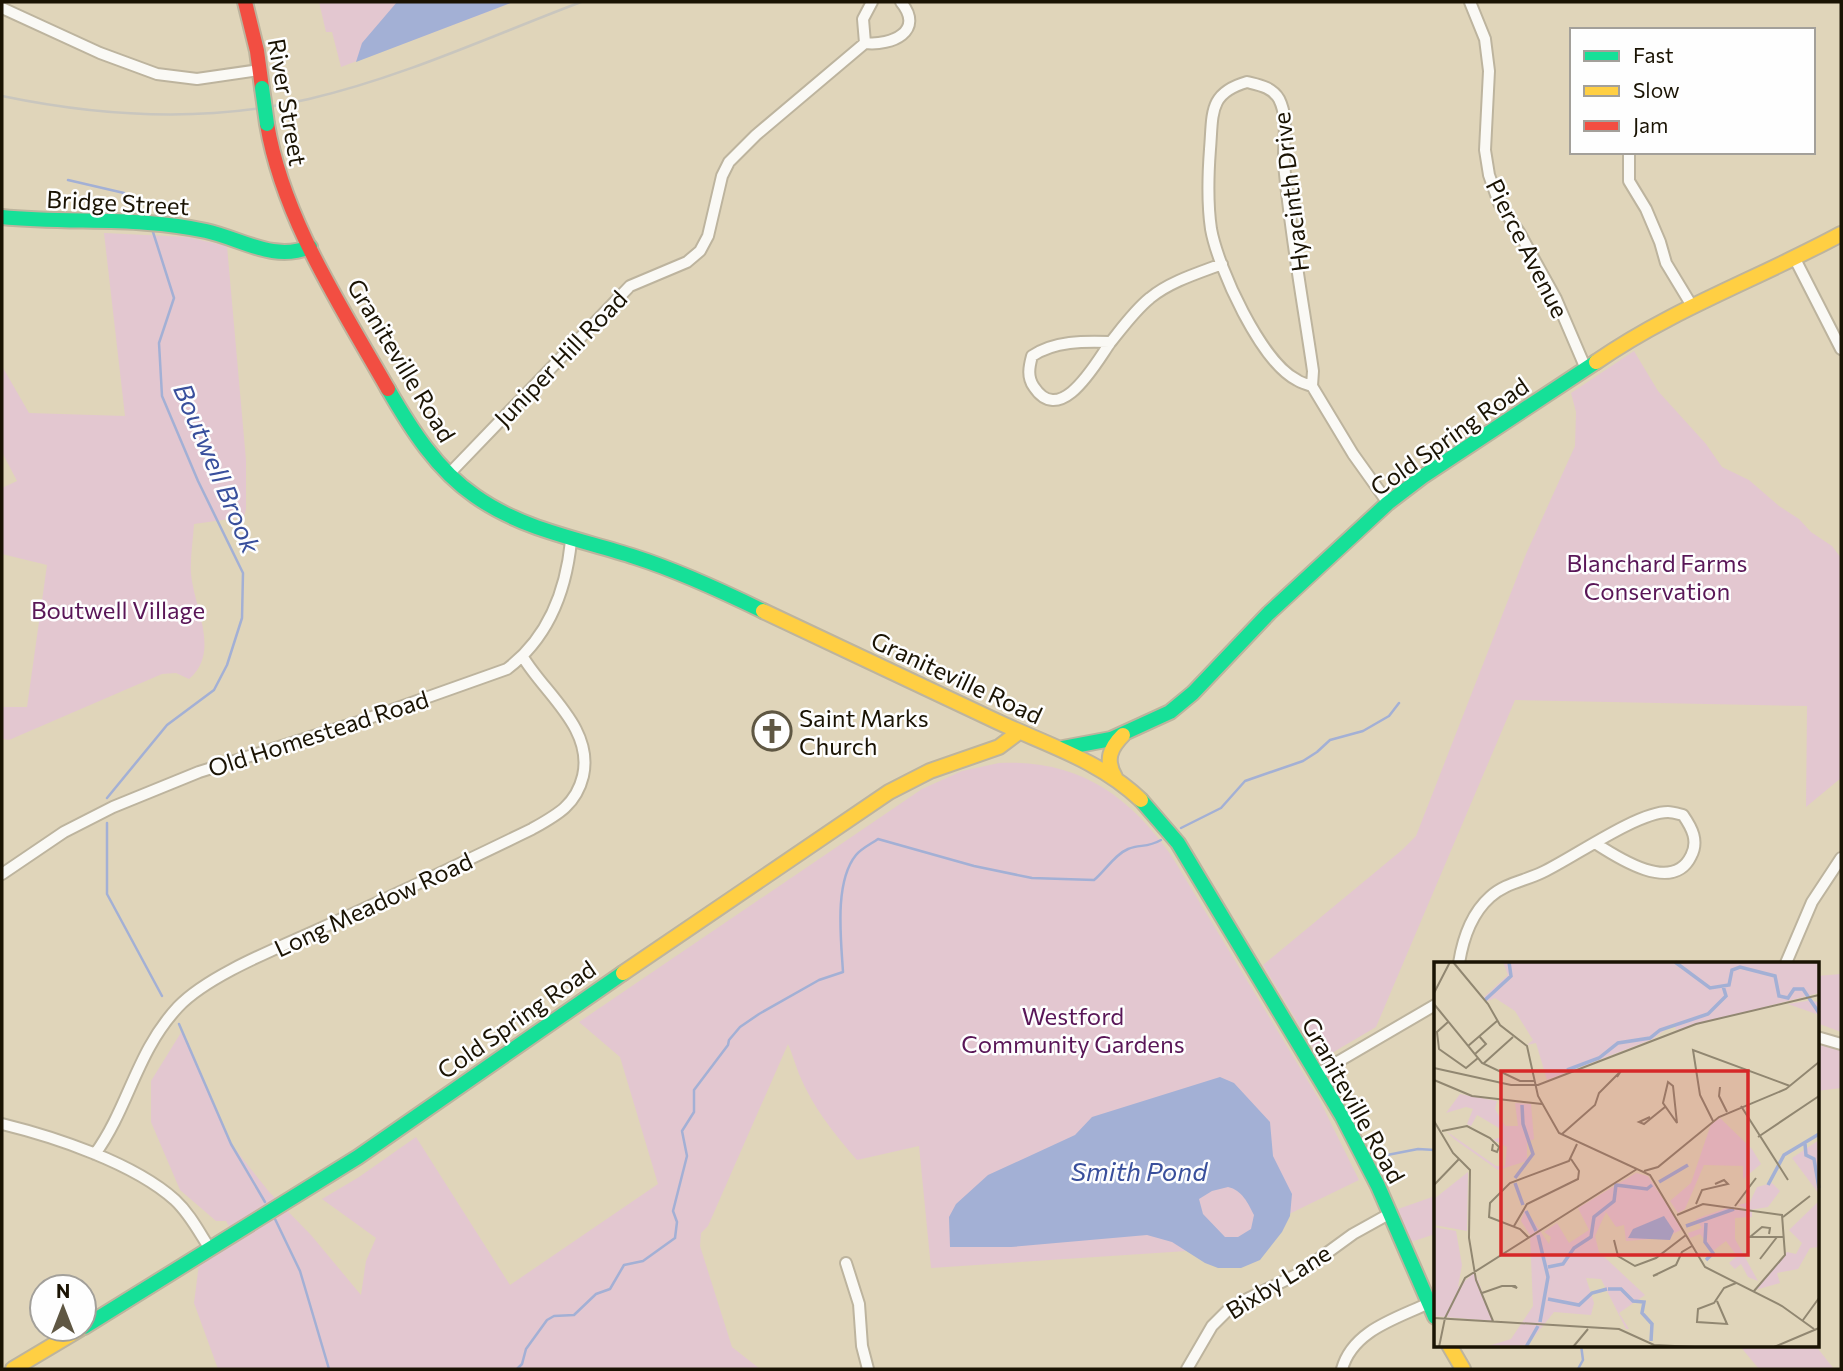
<svg xmlns="http://www.w3.org/2000/svg" width="1843" height="1371" viewBox="0 0 1843 1371" font-family="Commissioner,sans-serif">
	<style>
		.green { fill: #e3c7d0 }
		.water { fill: #a3b0d5; fill-rule: evenodd }
		.lines { fill: none; stroke-linecap: round; stroke-linejoin: round }
		.stream { stroke: #a3b0d5; stroke-width: 2.5 }
		.street-casing { stroke: #bdb49e; stroke-width: 14 }
		.fast-casing { stroke: #bdb49e; stroke-width: 18 }
		.slow-casing { stroke: #bdb49e; stroke-width: 18 }
		.jam-casing { stroke: #bdb49e; stroke-width: 18 }
		.street { stroke: #faf9f5; stroke-width: 10 }
		.fast { stroke: #16e098; stroke-width: 14 }
		.slow { stroke: #ffcf43; stroke-width: 14 }
		.jam { stroke: #f24e42; stroke-width: 14 }
		.rail { stroke: #c9c6be; stroke-width: 2.5 }
		.fast-bridge-casing { stroke: #bdb49e; stroke-width: 18; stroke-linecap: butt }
		.fast-bridge { stroke: #16e098; stroke-width: 14 }
		.labels { text-anchor: middle; dominant-baseline: central; stroke-width: 5; stroke-linejoin: round; paint-order: stroke }
		.street-label { font-size: 24px; fill: #1a1303; stroke: #fefefe }
		.park-label { font-size: 24px; fill: #591657; stroke: #fefefe }
		.poi-label { font-size: 24px; fill: #1a1303; stroke: #fefefe; text-anchor: start }
		.water-label { font-size: 26px; font-style: italic; fill: #394f9c; stroke: #fefefe }
		.inset-river { fill: none; stroke: #a3b0d5; stroke-width: 3.5 }
		.inset-road { fill: none; stroke: #918771; stroke-width: 2 }
		.view { fill: #d62828; fill-opacity: 0.15; stroke: #d62828; stroke-width: 3.5 }
		.inset-edge { fill: none; stroke: #1a1303; stroke-width: 3.5 }
	</style>
	<rect width="100%" height="100%" fill="#e0d5ba"/>
	<path class="green" d="M319 2H513L341 67 332 32H326Z
		M104 233 187 237 227 246 246 460V509L244 517 194 524C193 541 190 558 191 574 194 608 221 652 189 679L176 673 162 674 9 740 2 739V707H27L47 565 2 554V488L17 481 2 452V366L29 413 125 416Z
		M1634 351 1658 391 1706 444 1722 467 1749 480 1779 506 1799 519 1811 532 1832 546 1841 558V778L1806 807 1807 706 1515 700 1376 1027 1320 1060 1263 965 1402 850 1416 836 1526 554 1575 446 1576 412 1571 393Z
		M999 763C1076 759 1128 794 1171 855L1320 1101 1359 1180 1217 1249 931 1268 919 1146 857 1160C834 1134 812 1106 799 1074 795 1064 792 1053 788 1044L708 1226 701 1233 700 1246 732 1347 760 1369H218L194 1303 199 1264 237 1240 226 1221H216L180 1190 151 1122V1081L182 1031 231 1144 270 1193 311 1235 361 1295 366 1261 376 1238 322 1199 359 1177 416 1137 510 1285 658 1184 620 1057 579 1022 922 789 962 771Z
		M1841 974V1032L1817 1023V976Z
		M1817 1043 1841 1050V1088L1817 1091Z
		M1435 1196V1234L1411 1242 1398 1209Z
		M1739 1345H1815L1834 1369H1759Z"/>
	<path class="water" d="M397 2H513L356 62 362 43Z
		M1220 1077 1234 1083 1270 1122 1273 1156 1292 1194 1290 1216 1282 1232 1260 1260 1241 1268H1218L1205 1263 1172 1242 1147 1235 1011 1247H950L949 1217 956 1204 988 1175 1075 1135 1092 1117ZM1228 1187C1242 1190 1248 1203 1254 1215L1251 1229 1238 1237H1225L1203 1214 1199 1199 1212 1191Z"/>
	<g class="lines">
		<path class="stream" d="M68 180 124 193 143 218
			M107 798 167 725 214 690 227 665 242 618 243 573 198 481 162 396 159 343 174 298 153 232
			M107 823V894L162 996
			M1181 828 1221 808 1245 781 1303 761 1317 752 1330 740 1363 731 1389 716 1399 703
			M179 1024 231 1144 265 1202
			M1382 1156 1418 1149 1435 1150
			M275 1219 300 1271 329 1369
			M517 1369 522 1364 526 1349 547 1320 554 1316 574 1315 596 1294 610 1289 624 1265 643 1261 675 1238 677 1222 673 1211 687 1156 682 1131 694 1112V1090L728 1045 729 1040 740 1027 759 1014 819 980 843 972C841 939 834 882 856 855 862 848 871 844 878 839L974 866 1032 878 1094 880C1106 870 1114 855 1128 849 1140 844 1147 848 1161 840
			M1578 1369 1583 1360 1581 1345"/>
		<g class="street-casing">
			<path id="street" d="M1470 2 1485 39 1489 71 1485 150 1489 175 1499 203 1519 232 1556 299 1586 369
				M2 8 100 53 157 74 197 79 259 70
				M865 43 863 19 872 2
				M1247 82C1259 85 1272 87 1279 99 1289 119 1283 141 1284 163 1290 233 1303 302 1313 371L1312 386C1307 384 1301 383 1297 380 1261 362 1218 268 1211 229 1207 202 1208 176 1210 149 1213 114 1208 93 1247 82Z
				M1629 152V181L1646 209 1660 242 1666 263 1692 306
				M1795 259 1841 349
				M1110 342C1084 341 1054 341 1032 356 1029 367 1027 377 1034 387 1061 428 1097 361 1110 343 1122 328 1135 310 1150 298 1169 282 1198 273 1222 264
				M1312 386 1353 454 1388 503
				M449 474 630 286 687 262 700 251 708 236 722 176 729 162 756 135 865 43C892 46 925 31 901 2
				M2 874 64 832 113 807 199 772 355 723 507 669C548 638 566 591 571 541
				M1459 963C1463 938 1471 914 1490 897 1505 883 1525 881 1543 872 1573 858 1637 812 1668 812 1672 812 1679 814 1683 815 1692 828 1699 841 1691 856 1673 894 1618 858 1595 843
				M1786 963 1812 902 1841 858
				M1817 1037 1841 1044
				M1317 1074 1435 1005
				M2 1124C55 1137 134 1163 175 1200 190 1214 199 1232 210 1249
				M95 1154C129 1107 136 1052 178 1007 209 974 283 946 326 926 395 895 464 862 532 829 557 815 576 805 583 776 594 728 544 693 523 657
				M846 1263 859 1304 862 1346 868 1369
				M1187 1369 1212 1326 1231 1307 1298 1274 1353 1234 1389 1214
				M1342 1369C1353 1330 1396 1319 1429 1303"/>
		</g>
		<g class="fast-casing">
			<path id="fast" d="M2 217C70 224 140 216 206 231 242 239 273 262 310 247
				M388 389C411 429 437 470 475 496 523 530 580 539 635 557 679 571 722 591 763 611
				M1063 748 1111 739 1170 712 1193 693 1269 613 1388 503 1422 477 1596 362
				M1141 800 1178 843 1342 1116 1378 1186 1435 1317
				M84 1327 358 1157 623 973"/>
		</g>
		<g class="slow-casing">
			<path id="slow" d="M1596 362C1672 309 1760 278 1841 234
				M763 611C841 648 918 684 996 721 1047 745 1099 760 1141 800
				M1115 777C1105 760 1110 748 1123 735
				M623 973 889 792 930 771 999 747 1019 732
				M1449 1345 1463 1369
				M13 1369 80 1329"/>
		</g>
		<g class="jam-casing">
			<path id="jam" d="M245 2 257 51 262 88
				M267 124C283 219 341 306 388 389"/>
		</g>
		<use href="#street" class="street"/>
		<use href="#fast" class="fast"/>
		<use href="#slow" class="slow"/>
		<use href="#jam" class="jam"/>
		<path class="rail" d="M2 96C103 117 208 123 309 99 403 77 491 36 581 2"/>
		<g class="fast-bridge-casing">
			<path id="fast-bridge" d="M262 88 267 124"/>
		</g>
		<use href="#fast-bridge" class="fast-bridge"/>
	</g>
	<defs>
		<g id="church-ring" transform="scale(2.0125)"><circle r="9.5" fill="#fefefe" stroke="#5f5743" stroke-width="1.5"/><path d="M-1.2-6h2.4v3.5h3.3v2.4h-3.3V6h-2.4V-.1h-3.3v-2.4h3.3Z" fill="#5f5743"/></g>
	</defs>
	<g fill-rule="evenodd">
		<use href="#church-ring" x="772" y="731"/>
	</g>
	<g class="labels">
		<g class="street-label">
			<text transform="translate(288 102) rotate(80)">River Street</text>
			<text transform="translate(1290 192) rotate(-97)">Hyacinth Drive</text>
			<text transform="translate(118 202) rotate(3)">Bridge Street</text>
			<text transform="translate(1528 248) rotate(63)">Pierce Avenue</text>
			<text transform="translate(560 358) rotate(-46)">Juniper Hill Road</text>
			<text transform="translate(402 360) rotate(59)">Graniteville Road</text>
			<text transform="translate(1449 436) rotate(-35)">Cold Spring Road</text>
			<text transform="translate(957 677) rotate(25)">Graniteville Road</text>
			<text transform="translate(318 733) rotate(-18)">Old Homestead Road</text>
			<text transform="translate(373 904) rotate(-25)">Long Meadow Road</text>
			<text transform="translate(516 1019) rotate(-35)">Cold Spring Road</text>
			<text transform="translate(1354 1100) rotate(61)">Graniteville Road</text>
			<text transform="translate(1278 1281) rotate(-32)">Bixby Lane</text>
		</g>
		<g class="park-label">
			<text x="1657" y="562">Blanchard Farms<tspan x="1657" dy="28">Conservation</tspan></text>
			<text x="118" y="609">Boutwell Village</text>
			<text x="1073" y="1015">Westford<tspan x="1073" dy="28">Community Gardens</tspan></text>
		</g>
		<g class="poi-label">
			<text x="799" y="717">Saint Marks<tspan x="799" dy="28">Church</tspan></text>
		</g>
		<g class="water-label">
			<text transform="translate(218 468) rotate(67)">Boutwell Brook</text>
			<text x="1139" y="1170">Smith Pond</text>
		</g>
	</g>
	<g transform="translate(1434 962)">
		<rect width="385" height="385" fill="#e0d5ba"/>
		<path d="M69 0H385V31L242 68 240 61 219 77 113 118 102 81 93 83 99 78 81 49 61 36 54 39 50 35 74 13ZM378 38 385 41V53L354 42ZM26 132 63 139 61 147 71 164H84L81 141 97 142 100 177 93 180V199L64 208 20 177 12 169 62 204H71L73 185 59 178 69 174 65 166 43 153 37 164 33 162 39 147 32 145 12 151ZM286 156 318 187 327 202 309 217V204L270 203 251 247 244 251 236 239 257 221 277 162ZM385 178V232L358 196ZM34 210 33 269 0 263V237ZM202 211 214 214 249 267 230 276 192 279 190 263 182 265 172 250 161 274 165 290 211 333 185 351 195 367H192L167 317 152 316 160 341 157 353 120 350 92 385H51L77 377 99 344 96 273 87 259 91 247 115 282 117 275 110 270 123 261 135 281 155 268 144 246ZM338 221 346 229 334 245 316 248 304 243 316 240 323 225ZM385 239V285L376 286 364 307 343 311 346 321 321 328 353 290 362 292 368 281 355 268ZM295 245 318 250V255L301 256V277L324 319 314 315 307 302 301 307 295 301 303 294 292 279 279 289 266 272 256 276 254 271 268 266 262 257ZM0 265 22 269 28 303 24 325 41 310 59 359 0 354Z" fill="#e3c7d0"/>
		<path d="M230 254 240 269 236 278 194 276 199 267Z" fill="#a3b0d5"/>
		<path class="inset-river" d="M241 0 276 26 295 23 298 8 306 5 341 14 345 34 354 36 360 27H369L385 51M51 38 77 14 75 0M133 108 165 96 184 81 216 76 226 68 274 52 292 34 289 24M371 182 372 193 380 197 385 226M81 216 99 192 89 162 88 143M225 220 254 203M81 221 89 243M334 223 350 193 385 172M92 249 102 269M252 264 300 247M104 273 114 315 106 360M272 298 279 291 271 280 272 261M114 305 129 302 140 286 157 275 160 255 180 239 182 223 213 227 218 223M174 327H187L199 339 210 340 208 351 218 362 217 379M114 337 145 343 158 331 173 327M92 385 104 364"/>
		<path class="inset-road" d="M19 0 54 42 66 63 93 84 104 134 125 171 216 213 271 305 348 344 380 367M0 31 16 0M0 42 48 101 86 119H101M14 60 3 70 5 87 32 106 44 96M34 84 63 59M41 92 52 82 45 74M49 102 79 75M0 106 77 123H104L262 62 385 33M0 118 38 134 108 142M234 120 239 124 243 161 229 141ZM286 125 285 134 293 150M307 144 354 218M216 155 205 160 210 162 231 145M0 159 19 191 36 208 35 276 42 318 59 359M279 159 266 133 259 88 356 124M8 169 33 164 56 176 65 185 63 190 58 188 59 182M128 172 161 143 165 131 187 109 183 115M324 175 385 134M210 209 224 205 285 155 352 127 385 100M0 223 25 197M262 242 268 228 294 222 290 218 281 222M301 244 322 216M243 253 269 242 348 253 351 293 320 329M349 255 376 234M80 264 93 242 144 217 145 209 137 197M335 272 336 266 328 265 316 275H349M95 276 86 267 55 255 56 241 76 221 135 199 143 182M180 278 184 294 201 304 222 296 252 273M326 297 343 275M224 312 219 314 242 303 248 290 258 284M48 331 68 324H81L83 326 78 324M283 339 293 362 263 360 264 347 280 341 290 326 302 321M0 356 185 367 220 383 261 385M369 358 385 336M5 385 11 356 31 316 203 207M139 385 154 367M340 385 385 366"/>
		<path class="view" d="M67 109H314V293H67Z"/>
		<rect width="385" height="385" class="inset-edge"/>
	</g>
	<rect width="1843" height="1371" fill="none" stroke="#1a1303" stroke-width="7"/>
	<rect x="1570" y="28" width="245" height="126" fill="#fefefe" stroke="#a3a09a" stroke-width="2"/>
	<rect x="1584" y="51" width="35" height="10" fill="#16e098" stroke="#a3a09a" stroke-width="2"/>
	<text x="1633" y="63" font-size="21" fill="#1a1303">Fast</text>
	<rect x="1584" y="86" width="35" height="10" fill="#ffcf43" stroke="#a3a09a" stroke-width="2"/>
	<text x="1633" y="98" font-size="21" fill="#1a1303">Slow</text>
	<rect x="1584" y="121" width="35" height="10" fill="#f24e42" stroke="#a3a09a" stroke-width="2"/>
	<text x="1633" y="133" font-size="21" fill="#1a1303">Jam</text>
	<g transform="translate(63 1308)"><circle r="33" fill="#fefefe" stroke="#a3a09a" stroke-width="2"/>
	<path d="M0-5L12 26L0 18L-12 26Z" fill="#5f5743"/>
	<text y="-10" font-size="19" font-weight="bold" text-anchor="middle" fill="#1a1303">N</text>
	</g>
</svg>
